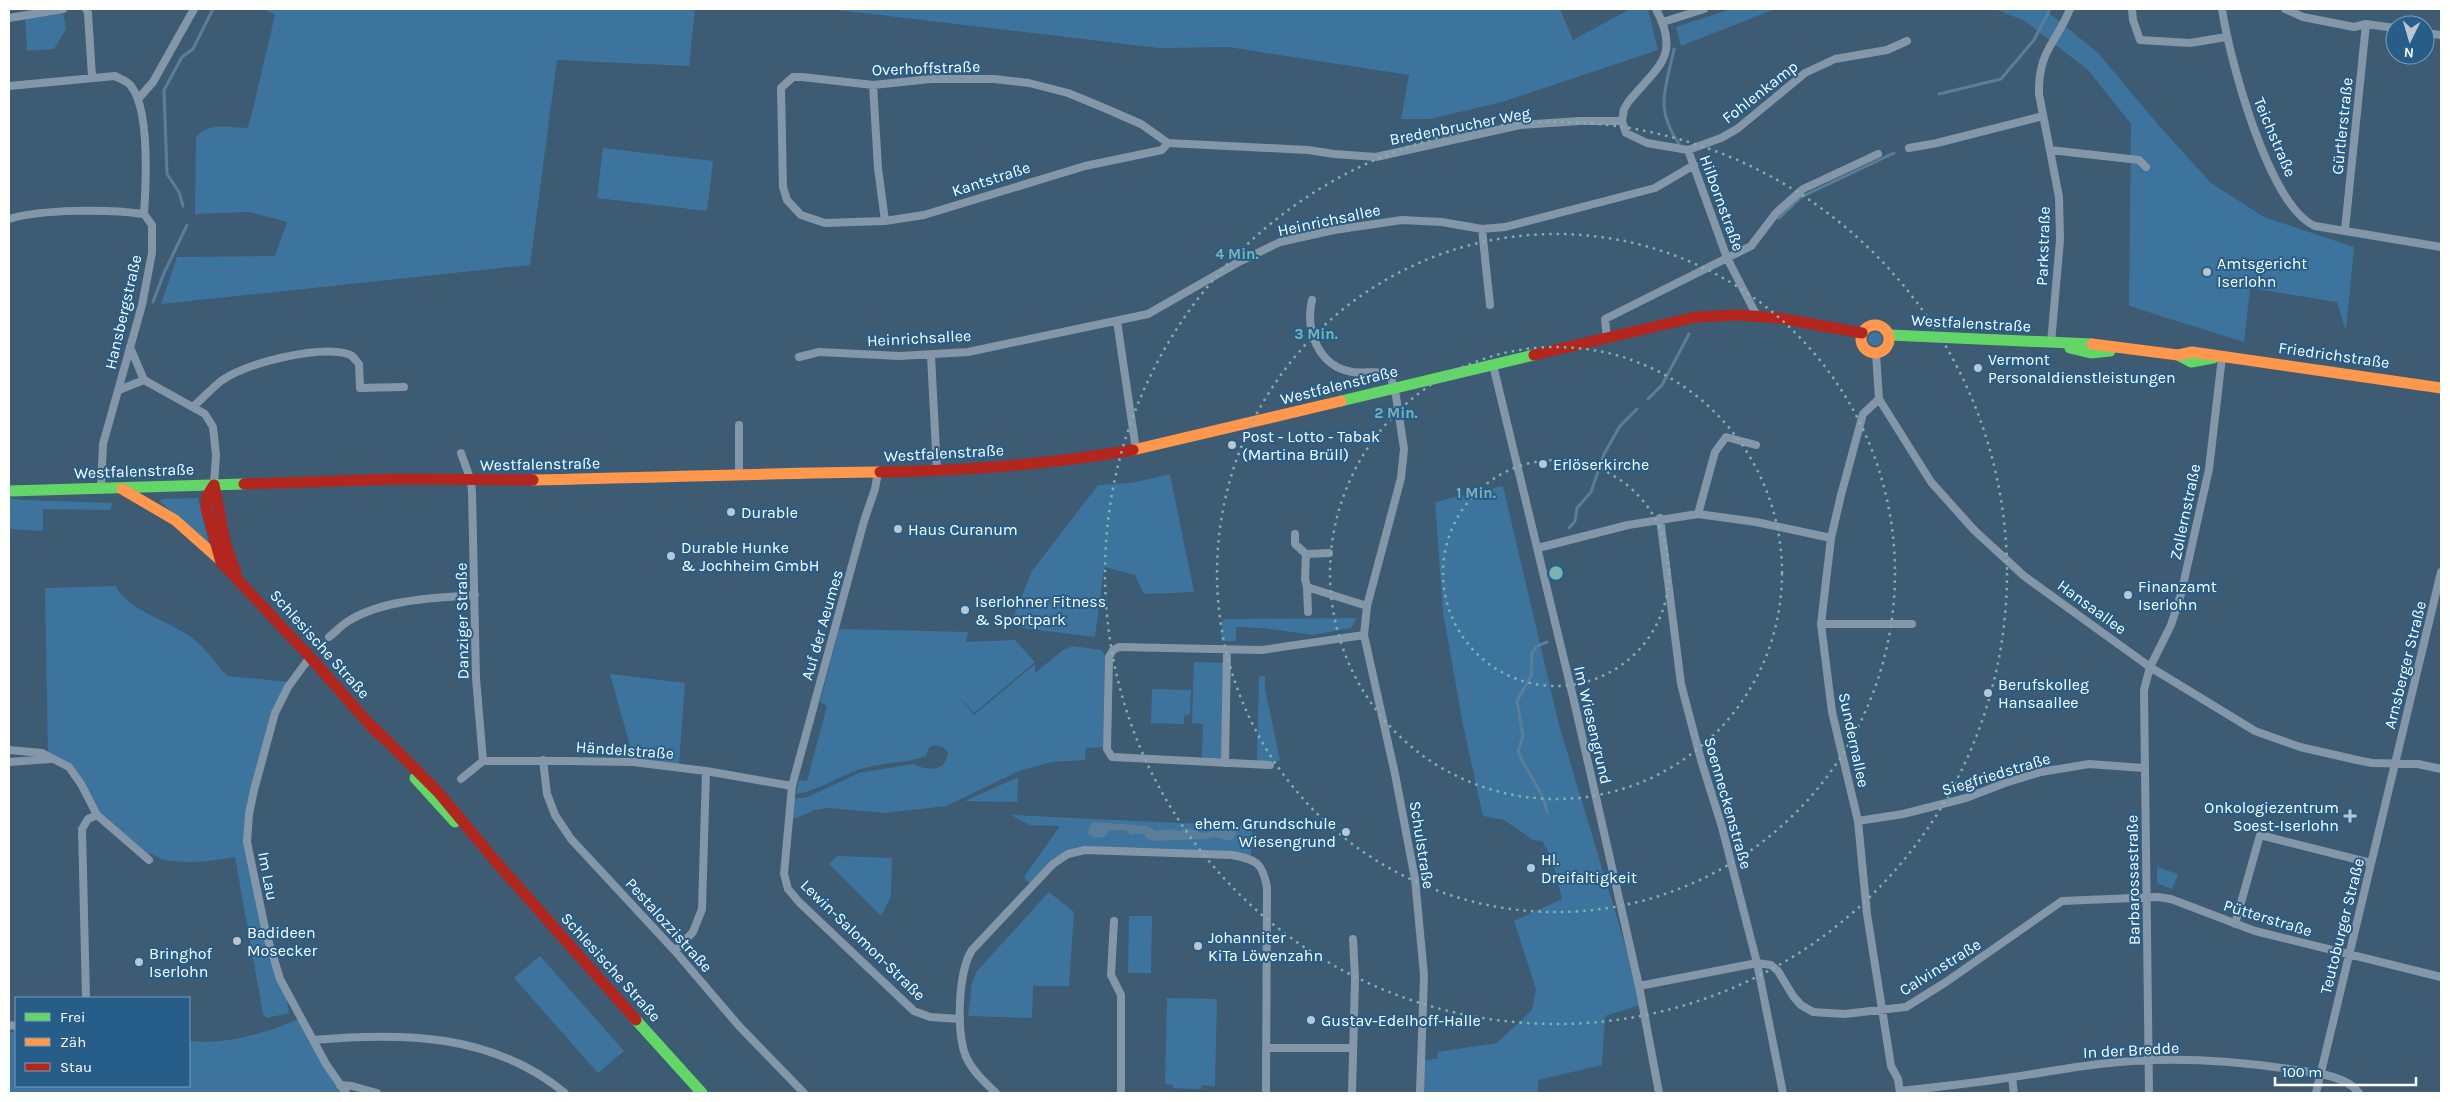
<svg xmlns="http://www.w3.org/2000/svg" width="2450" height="1102" viewBox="0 0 2450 1102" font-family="Karla,sans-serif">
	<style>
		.green { fill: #3c749e }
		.water { fill: #5a7e9a }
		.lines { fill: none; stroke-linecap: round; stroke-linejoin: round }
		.stream { stroke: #5a7e9a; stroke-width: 3 }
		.street { stroke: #8497a8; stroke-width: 8 }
		.fast { stroke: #63d668; stroke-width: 11 }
		.slow { stroke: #ff974d; stroke-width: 11 }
		.jam { stroke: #b3261e; stroke-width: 11 }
		.ring { fill: none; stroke: #7bb4af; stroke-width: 2.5; stroke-dasharray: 2.5 5 }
		.poi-dot { fill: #bbc6ce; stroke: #275e89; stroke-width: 2 }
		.labels { text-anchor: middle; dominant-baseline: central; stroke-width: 4; stroke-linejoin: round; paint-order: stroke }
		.street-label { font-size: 16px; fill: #fff; stroke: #275e89 }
		.poi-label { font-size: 16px; fill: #fff; stroke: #275e89; text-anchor: start }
		.centre { fill: #7bb4af; stroke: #275e89; stroke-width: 2.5 }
		.ring-label { font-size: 15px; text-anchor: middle; font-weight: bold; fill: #7bb4af; stroke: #275e89; stroke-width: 4; stroke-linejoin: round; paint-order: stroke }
	</style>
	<rect width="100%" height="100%" fill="#3d5b73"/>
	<path class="green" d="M263 9H695L689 66 557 60 530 265 161 304 177 257 275 256 287 222 249 212 195 214 196 137C209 122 229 127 247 128L251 117 275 15Z
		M829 9H1560L1573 40 1630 9H1648L1658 50 1502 102 1430 119H1401L1409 75 1228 47 1159 48Z
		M1731 9H1775L1681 46 1676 27Z
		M1995 9H2049V13L2098 53 2161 128 2211 183 2264 217 2354 247 2346 331 2337 302 2250 288 2244 342 2129 306 2131 124 2088 70 2025 21Z
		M63 12 66 29 54 49 27 51 25 17Z
		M603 148 713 161 707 211 597 198Z
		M1868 339a7 7 0 1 1 14 0a7 7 0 1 1-14 0Z
		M1170 474 1194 592 1144 594 1135 575 1104 567 1095 637 1022 628 1013 618 1032 571 1098 485 1132 483Z
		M1503 486 1559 725 1632 968 1640 1005 1605 1016 1602 1065 1538 1080V1093H1423L1424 1060 1437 1059 1438 1052 1497 1043 1532 1010 1536 989 1514 921 1562 899 1551 856 1542 841 1533 840 1504 820 1483 816 1463 725 1443 612 1435 502Z
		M9 498 23 500 113 503 110 510 43 509V531L9 529Z
		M198 498 209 544 159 501 163 499Z
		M116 586C127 611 176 623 196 641 207 651 217 664 227 676L289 682 274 712 244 843 269 960 287 999 289 1013 267 1018 263 1014 235 857C211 861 189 864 165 860 158 858 154 854 147 853 131 841 115 830 102 816 82 794 80 762 48 754L45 588Z
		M1357 618 1351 628 1313 635 1263 628 1236 627V641H1221L1223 619Z
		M839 629 968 632 966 642 1015 640 1035 662 974 713 955 693 974 715 1035 664V673L1063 650 1073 646 1101 650 1105 655 1103 747 1086 748 1085 760 1052 762 1019 771 946 806 885 813 828 808 815 810 789 821 792 799 808 797 859 773 914 764C928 772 947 771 948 752L943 747 934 745 929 748 926 756C904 764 880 762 858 770 836 778 819 790 796 794L799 780 807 781 827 706 820 702Z
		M1194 662 1228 663 1224 760H1206L1202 758 1203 724 1192 723Z
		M610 674 685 683 679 764 634 760Z
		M1259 676H1265V688L1280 761H1257Z
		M1152 689 1191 690 1190 714 1184 716V724L1151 723Z
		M1018 777 1017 802 965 801Z
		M1011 815 1242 826 1252 824 1251 856 1090 853 1063 856 1030 884 1024 877 1060 826 1030 825Z
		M837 856 892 858 891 896 881 916 829 864Z
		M2157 867 2178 874 2172 889 2157 883Z
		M1049 892 1074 912 1069 986H1033L1032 1018 968 1016 972 983 977 971Z
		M1129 916H1152L1151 973H1128Z
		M540 956 624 1051 598 1073 514 978Z
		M1167 998 1217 999 1215 1086 1202 1085 1201 1089 1173 1088V1085L1165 1084Z
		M299 1019 343 1093H9V1032H16V1086H189V1041C224 1045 266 1033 299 1019Z"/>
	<path class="water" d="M1094 822 1147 826 1156 831 1169 829 1180 831 1186 828 1205 833 1231 826 1236 830V834L1231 841 1214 837 1207 839 1151 841 1145 837 1144 833 1130 835 1127 830H1110L1104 837H1094L1088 834 1089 827Z"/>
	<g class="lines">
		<path class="stream" d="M1674 49C1666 88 1654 108 1679 144
			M1939 94 2001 79 2034 40 2050 9
			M183 206 179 192 167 174 164 90 182 57 193 49 213 9
			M1779 218 1801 197 1894 153
			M153 302 164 273 187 225
			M1648 399 1662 385 1689 334
			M1569 528 1575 521 1577 508 1591 492 1604 454 1620 426 1637 409
			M1547 642 1537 646 1532 652 1531 676 1517 701 1523 736 1518 751C1526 772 1543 790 1547 812"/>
		<path class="street" d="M86 9 88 13 92 77
			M1656 9C1681 56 1658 66 1629 101L1624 109 1622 121 1626 133 1647 143 1688 150 1721 138 1737 129 1805 73 1835 59 1887 50 1907 41
			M2132 9 2133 20 2140 40 2190 43 2226 37
			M2222 9C2229 57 2269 207 2315 226L2441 247
			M2285 9 2303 17 2354 27 2366 24 2395 28
			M9 18 63 9
			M1663 22 1704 9
			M2425 33 2441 35
			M873 85 878 168 885 221
			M9 86 115 76C120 79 128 81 131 86 150 110 146 184 144 214L152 225V253L142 305 103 444 101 488
			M139 98 153 82 194 9
			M1168 143 1162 150 1085 166 924 215 885 221 825 223 801 215 787 200 783 187 781 88 793 77H802L873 85 931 79H994L1029 83 1068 93 1102 107 1141 124 1168 143 1308 150 1334 154 1376 157 1520 125 1580 121H1622
			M1909 148 1937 143 2043 116
			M1688 150 1727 258 1757 316
			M2050 150 2139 160 2146 167
			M9 219C42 209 109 209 144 214
			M1482 229 1490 305
			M2345 230 2366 24
			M1312 300C1305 330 1318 366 1352 372 1364 374 1375 370 1387 374L1391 378 1396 396 1404 449 1401 478 1367 606 1364 635 1395 774 1415 879 1424 975 1420 1093
			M1117 321 1136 450
			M1607 338 1605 319 1751 246 1776 213 1803 189 1878 154
			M2051 343 2060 240 2059 197 2039 94C2038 50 2056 44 2070 9
			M130 347 144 380 205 414 213 427 216 455 214 485
			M1876 353 1879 399 1931 482 1974 530 2024 576 2150 667 2255 731 2300 747 2357 760 2372 763 2418 764 2441 769
			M931 355 937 471
			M799 357 819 352 900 356 968 352 1148 314 1237 263 1280 242 1334 230 1402 220 1442 222 1482 229 1505 227 1655 188 1694 165
			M1493 365 1574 701 1639 986 1659 1093
			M119 390 144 380
			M1879 399 1863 414 1841 495 1831 538 1821 624 1832 712 1858 821 1867 914 1891 1066 1898 1079 1900 1093
			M193 407C202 399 211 389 221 381 246 363 318 345 348 354 353 355 356 361 359 364L360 388 404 387
			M739 425V473
			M461 453 471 481 472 492 476 678 483 761
			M878 472 875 489 864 521 792 786 784 874 788 889 799 902 914 1011 930 1017 960 1019
			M1698 514 1715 452 1726 437 1756 445
			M1660 518 1681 684 1701 760 1722 827 1757 963 1783 1093
			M1295 534V544L1306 554
			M1538 548 1628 525 1698 514 1756 522 1831 538
			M1329 553 1306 554 1305 579 1307 587 1367 606
			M1307 587 1308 612
			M1821 624H1912
			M329 637C336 632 342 624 350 620 385 599 436 598 475 595
			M310 657 288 687 275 713 254 790 249 814 247 842 266 933 280 979 326 1064 346 1093
			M9 750 42 753 69 767 81 784 97 815 149 860
			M543 760 547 794 555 815 571 839 675 951 739 1026 804 1093
			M9 762 51 759
			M1225 763 1227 651
			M1270 765 1112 757 1107 749 1109 657 1113 650 1119 647 1262 650 1364 635
			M461 779 483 761H567L633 762 706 771 792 786
			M1858 821 1903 814 1966 798 2005 783 2041 772 2089 764 2144 768
			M1114 921 1111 975 1121 995V1093
			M2235 924 2260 835 2371 863
			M675 951 693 932 702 909 706 771
			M1639 986 1757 963 1771 965 1778 971 1793 996 1801 1005 1813 1012 1844 1014 1906 1007 1946 982 2062 901 2158 897 2171 899 2255 931 2441 977
			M86 998 82 829 88 819 97 815
			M9 1025 16 1026
			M313 1040C402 1032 492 1033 565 1093
			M1266 1048H1353
			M2012 1078 2014 1093
			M340 1085 352 1086 377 1093
			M1900 1091C1938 1087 1976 1083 2013 1077 2042 1073 2071 1067 2100 1064 2164 1056 2232 1060 2296 1070 2316 1073 2347 1076 2359 1093
			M996 1093C985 1082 973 1072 966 1057 956 1032 958 972 972 950L1053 864 1068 854 1085 850 1232 855C1257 860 1262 862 1267 887L1266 1093
			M1352 1093 1355 979 1353 939
			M2149 1093 2144 690 2150 667 2171 625 2181 594 2209 469 2222 357
			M2316 1093 2441 572"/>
		<path class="fast" d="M1890 335 2092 344
			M2070 348 2091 353 2110 351
			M2178 355 2191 362 2213 358
			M1341 401 1534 355
			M9 491 244 484
			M415 778 455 822
			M636 1020 702 1093"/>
		<path class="slow" d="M1861 339a14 14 0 1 1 28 0a14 14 0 1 1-28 0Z
			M2092 344 2178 355 2192 352 2441 388
			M1133 450 1341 401
			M533 480C649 478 764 473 880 472
			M122 489 175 520 220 560"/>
		<path class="jam" d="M1534 355 1696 317 1738 315 1779 318 1862 333
			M880 472C965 471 1050 464 1133 450
			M244 484 398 479 533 480
			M214 485 207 496 206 508 221 562 310 657 377 733
			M214 485 226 546 236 573
			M373 727 438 792 497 863 636 1020"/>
	</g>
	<g class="ring">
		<circle cx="1556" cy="573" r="113"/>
		<circle cx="1556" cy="573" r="226"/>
		<circle cx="1556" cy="573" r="339"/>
		<circle cx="1556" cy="573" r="451"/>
	</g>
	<g class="poi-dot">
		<circle cx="2207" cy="272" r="5"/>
		<circle cx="1978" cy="368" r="5"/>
		<circle cx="1232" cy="445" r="5"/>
		<circle cx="1543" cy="464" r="5"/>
		<circle cx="731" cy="512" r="5"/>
		<circle cx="898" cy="529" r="5"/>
		<circle cx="671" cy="556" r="5"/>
		<circle cx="2128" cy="595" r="5"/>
		<circle cx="965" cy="610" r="5"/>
		<circle cx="1988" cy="693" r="5"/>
		<path d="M2347.5 808.5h5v5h5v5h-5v5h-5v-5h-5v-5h5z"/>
		<circle cx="1346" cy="832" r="5"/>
		<circle cx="1531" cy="868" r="5"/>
		<circle cx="237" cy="941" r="5"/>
		<circle cx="1198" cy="946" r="5"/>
		<circle cx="139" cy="962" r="5"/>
		<circle cx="1311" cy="1020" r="5"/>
	</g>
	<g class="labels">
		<g class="street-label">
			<text transform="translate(926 68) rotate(-2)">Overhoffstraße</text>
			<text transform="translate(1760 92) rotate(-38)">Fohlenkamp</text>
			<text transform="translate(1460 126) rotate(-11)">Bredenbrucher Weg</text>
			<text transform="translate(2342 126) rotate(-84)">Gürtlerstraße</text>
			<text transform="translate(2275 137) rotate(67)">Teichstraße</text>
			<text transform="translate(991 179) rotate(-18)">Kantstraße</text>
			<text transform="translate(1722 203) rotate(70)">Hilbornstraße</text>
			<text transform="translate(1329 220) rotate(-12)">Heinrichsallee</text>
			<text transform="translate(2043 246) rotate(-88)">Parkstraße</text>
			<text transform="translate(123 312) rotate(-77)">Hansbergstraße</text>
			<text transform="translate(1971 323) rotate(3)">Westfalenstraße</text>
			<text transform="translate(919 338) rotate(-3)">Heinrichsallee</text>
			<text transform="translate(2334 355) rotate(8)">Friedrichstraße</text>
			<text transform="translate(1339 385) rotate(-14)">Westfalenstraße</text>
			<text transform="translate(944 453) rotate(-3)">Westfalenstraße</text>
			<text transform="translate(540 464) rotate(-1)">Westfalenstraße</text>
			<text transform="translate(134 471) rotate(-2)">Westfalenstraße</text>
			<text transform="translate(2185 512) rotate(-78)">Zollernstraße</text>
			<text transform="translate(2092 607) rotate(36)">Hansaallee</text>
			<text transform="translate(462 621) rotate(-91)">Danziger Straße</text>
			<text transform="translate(822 625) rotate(-74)">Auf der Aeumes</text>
			<text transform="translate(320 644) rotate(48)">Schlesische Straße</text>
			<text transform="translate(2405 665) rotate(-76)">Arnsberger Straße</text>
			<text transform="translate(1593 725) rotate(77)">Im Wiesengrund</text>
			<text transform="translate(1854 740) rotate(78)">Sundernallee</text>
			<text transform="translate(625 750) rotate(4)">Händelstraße</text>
			<text transform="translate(1996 774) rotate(-17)">Siegfriedstraße</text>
			<text transform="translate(1728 803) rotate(74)">Soenneckenstraße</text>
			<text transform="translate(1422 845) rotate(81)">Schulstraße</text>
			<text transform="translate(268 876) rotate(79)">Im Lau</text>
			<text transform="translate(2133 880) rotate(-91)">Barbarossastraße</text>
			<text transform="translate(2268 918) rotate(17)">Pütterstraße</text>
			<text transform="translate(669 925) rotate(48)">Pestalozzistraße</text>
			<text transform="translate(2342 926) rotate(-76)">Teutoburger Straße</text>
			<text transform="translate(863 940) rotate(44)">Lewin-Salomon-Straße</text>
			<text transform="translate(611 967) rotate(48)">Schlesische Straße</text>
			<text transform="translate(1940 967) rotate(-32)">Calvinstraße</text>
			<text transform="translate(2131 1050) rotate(-3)">In der Bredde</text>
		</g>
		<g class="poi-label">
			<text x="2217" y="263">Amtsgericht<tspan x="2217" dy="18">Iserlohn</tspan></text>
			<text x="1988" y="359">Vermont<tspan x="1988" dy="18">Personaldienstleistungen</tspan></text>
			<text x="1242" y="436">Post - Lotto - Tabak<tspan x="1242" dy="18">(Martina Brüll)</tspan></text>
			<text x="1553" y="464">Erlöserkirche</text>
			<text x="741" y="512">Durable</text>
			<text x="908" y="529">Haus Curanum</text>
			<text x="681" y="547">Durable Hunke<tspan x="681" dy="18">&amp; Jochheim GmbH</tspan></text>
			<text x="2138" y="586">Finanzamt<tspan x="2138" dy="18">Iserlohn</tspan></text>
			<text x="975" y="601">Iserlohner Fitness<tspan x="975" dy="18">&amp; Sportpark</tspan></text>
			<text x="1998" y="684">Berufskolleg<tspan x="1998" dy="18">Hansaallee</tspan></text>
			<text x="2339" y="807" text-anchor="end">Onkologiezentrum<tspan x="2339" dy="18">Soest-Iserlohn</tspan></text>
			<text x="1336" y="823" text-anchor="end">ehem. Grundschule<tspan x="1336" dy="18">Wiesengrund</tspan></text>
			<text x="1541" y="859">Hl.<tspan x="1541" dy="18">Dreifaltigkeit</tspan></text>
			<text x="247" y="932">Badideen<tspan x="247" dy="18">Mosecker</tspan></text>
			<text x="1208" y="937">Johanniter<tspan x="1208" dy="18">KiTa Löwenzahn</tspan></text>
			<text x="149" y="953">Bringhof<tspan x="149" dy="18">Iserlohn</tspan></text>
			<text x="1321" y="1020">Gustav-Edelhoff-Halle</text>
		</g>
	</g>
	<circle cx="1556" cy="573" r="8" class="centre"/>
	<g class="ring-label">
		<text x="1237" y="259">4 Min.</text>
		<text x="1316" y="339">3 Min.</text>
		<text x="1396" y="418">2 Min.</text>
		<text x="1476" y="498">1 Min.</text>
	</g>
	<rect width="2450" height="1102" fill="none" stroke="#ffffff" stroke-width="20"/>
	<rect x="15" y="997" width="175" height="90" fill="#275e89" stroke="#7d9eb8"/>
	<rect x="25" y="1013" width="25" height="8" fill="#63d668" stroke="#7d9eb8"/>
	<text x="60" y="1022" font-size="15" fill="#ffffff">Frei</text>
	<rect x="25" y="1038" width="25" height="8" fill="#ff974d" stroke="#7d9eb8"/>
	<text x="60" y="1047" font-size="15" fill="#ffffff">Zäh</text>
	<rect x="25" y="1063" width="25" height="8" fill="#b3261e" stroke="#7d9eb8"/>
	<text x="60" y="1072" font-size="15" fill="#ffffff">Stau</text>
	<g transform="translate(2410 40) rotate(185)"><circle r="24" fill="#275e89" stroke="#7d9eb8"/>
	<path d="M0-4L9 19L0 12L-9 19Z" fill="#bbc6ce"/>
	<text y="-8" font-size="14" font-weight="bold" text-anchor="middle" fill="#ffffff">N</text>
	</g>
	<path d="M2275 1077v8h141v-8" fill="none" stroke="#ffffff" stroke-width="2.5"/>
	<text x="2282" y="1077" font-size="15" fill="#ffffff" stroke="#275e89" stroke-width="4" paint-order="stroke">100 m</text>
</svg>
